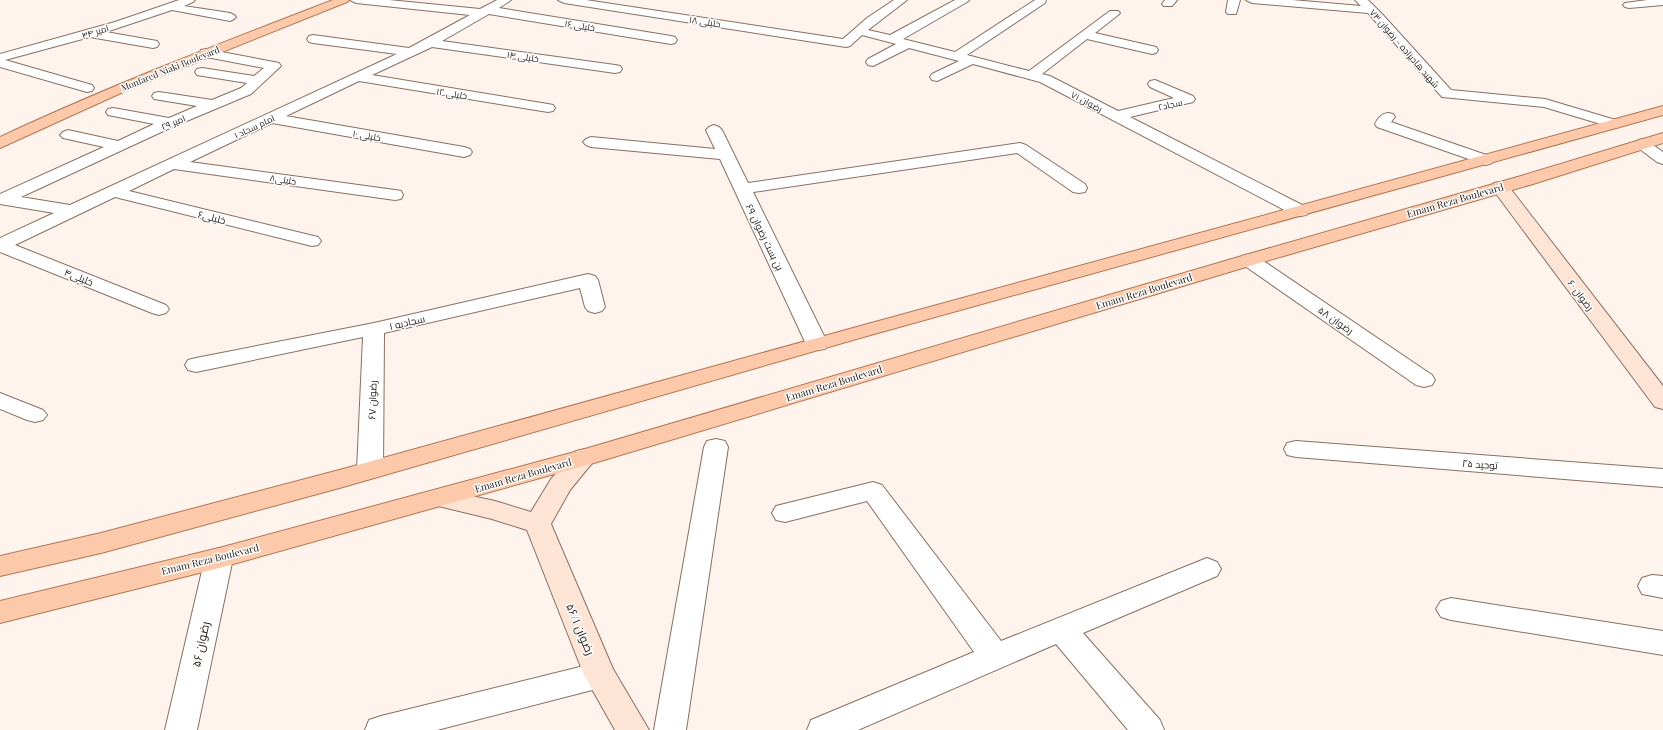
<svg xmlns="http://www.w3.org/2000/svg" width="1663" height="730" viewBox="0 0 1663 730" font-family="'Playfair Display',Cairo,serif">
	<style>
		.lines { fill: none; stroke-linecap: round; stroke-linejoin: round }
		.street-casing { stroke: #887061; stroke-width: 2 }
		.secondary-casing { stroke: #887061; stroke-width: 2 }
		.primary-casing { stroke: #b17753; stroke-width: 2 }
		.street { fill: #fff; fill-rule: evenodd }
		.secondary { fill: #fee4d4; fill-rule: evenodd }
		.primary { fill: #fccaaa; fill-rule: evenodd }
		.labels { text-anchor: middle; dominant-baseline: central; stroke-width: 3; stroke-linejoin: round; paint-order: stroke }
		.far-street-label { font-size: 9px; fill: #29201a; stroke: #fff }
		.street-label { font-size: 10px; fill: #29201a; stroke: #fff }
		.near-street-label { font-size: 12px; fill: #29201a; stroke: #fff }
	</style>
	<rect width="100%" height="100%" fill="#fff3ed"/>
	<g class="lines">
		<g class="street-casing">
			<path id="street" d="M179 0H195L193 2 184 6 230 13 234 15 236 17 234 19 230 21 172 10 106 32 157 41 159 44 157 47 153 48 90 37 5 60 92 85 94 88 92 91 87 92 0 67V54L115 22Z
				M350 0H389L480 9 497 0H511L499 8 671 36 675 37 677 40 675 43 671 44 489 14 442 41 615 65 620 66 622 69 620 72 615 73 432 47 372 75 548 104 553 105 555 108 553 111 548 112 359 81 286 116 464 147 470 149 472 152 470 155 464 157 272 123 190 162 395 190 401 191 403 195 401 199 395 200 174 169 129 191 318 237 321 241 318 245 312 246 115 197 15 245 166 305 169 309 166 313 159 315 152 313 0 252V238L54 213 0 204V194L104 147 63 138 60 135 63 132 68 130 118 141 154 124 108 115 106 112 108 109 113 108 169 118 197 106 154 99 152 96 154 93 159 92 212 100 241 88 247 83 197 75 195 72 197 69 202 68 254 76 264 68 201 56 200 53 201 50 206 49 274 62 279 63 281 66 251 94 170 128 21 197 70 205 397 54 313 43 309 42 307 39 309 36 313 35 409 48 470 15 356 3Z
				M558 0H586L843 39 867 18 894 0H907L868 30 890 35 955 0H969L967 2 903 39 955 52 1035 0H1046L1045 3 967 55 1029 71 1110 11H1118L1120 13 1118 15 1095 33 1156 47 1158 50 1156 53 1152 54 1087 39 1042 74 1050 76 1118 111 1174 98 1150 87 1148 84 1150 81 1155 80 1193 96 1195 99 1193 102 1130 117 1306 207 1309 211 1306 215 1300 216 1294 215 1040 82 973 64 937 81 932 80 930 77 932 74 959 61 909 48 873 66 868 65 866 62 868 59 896 44 862 35 850 46 846 47 564 3Z
				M1165 0H1177L1172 6H1164L1162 4Z
				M1228 0H1240L1236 14H1228L1226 12Z
				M1246 0H1292L1361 6 1355 0H1368L1383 15 1451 90 1545 99 1619 121 1621 124 1619 127 1614 128 1544 107 1442 97 1368 13 1252 3Z
				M1647 0H1663V5L1629 8 1625 7 1623 5 1625 3Z
				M1388 113 1393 114 1395 117 1391 122 1492 157 1494 160 1492 163 1486 165 1480 163 1377 127 1375 124C1378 118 1381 114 1388 113Z
				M714 125 719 127 722 130 748 183 1020 143 1026 145 1085 184 1087 188 1085 192 1079 193 1073 192 1017 153 753 192 828 344 825 349 817 350 809 349 806 344 720 159 591 147 586 145 583 142 586 139 591 137 715 149 706 130 709 127Z
				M1642 139 1647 141 1663 152V164L1657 162 1637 147 1634 144 1637 141Z
				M1249 254 1256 256 1432 375 1435 380 1432 385 1424 387 1416 385 1242 264 1240 260 1242 256Z
				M588 274 595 276 598 280 605 307 602 311 595 313 588 311 585 307 580 288 384 333 383 470 379 476 370 478 361 476 357 470 363 337 196 372 188 370 185 365 188 360 196 358 374 323Z
				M0 393 43 410 47 415 43 420 35 422 27 420 0 409Z
				M716 439 725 441 728 447 686 730H654L704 447 707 441Z
				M1296 441 1663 469V487L1296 457 1287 455 1284 449 1287 443Z
				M873 482 882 485 1001 641 1197 562 1207 558 1217 562 1221 569 1217 576 1083 633 1160 720 1164 730H1128L1056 644 858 730H807L811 720 974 652 867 501 785 522 776 520 772 513 776 506Z
				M219 548 229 551 233 558 197 730H165L205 558 209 551Z
				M1652 575 1663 576V598L1642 594 1638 586 1642 578Z
				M1451 598 1663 631V655L1451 620 1441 617 1436 609 1441 601Z
				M600 662 611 666 616 675 611 684 600 688 437 730H365L369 720 381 716Z"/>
		</g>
		<g class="secondary-casing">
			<path id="secondary" d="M1500 182 1506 183 1663 386V409L1655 407 1494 191 1492 187 1494 183Z
				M585 449 594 451 597 457 570 490 551 524 613 669 649 730H615L584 675 527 530 492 519 430 504 426 498 430 492 439 489 495 501 531 512 551 479 576 451Z"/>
		</g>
		<g class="primary-casing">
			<path id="primary" d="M333 0H349L347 2 132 88 0 148V137C109 86 221 43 333 0Z
				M1663 106V115L867 336 343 487 101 553 0 576V556L101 533 343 469 853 328Z
				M1663 133V143L1533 184 1256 264 594 463 219 568 0 623V601L219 548 578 451 1242 256 1521 176Z"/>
		</g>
		<use href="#street" class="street"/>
		<use href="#secondary" class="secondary"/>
		<use href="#primary" class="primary"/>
	</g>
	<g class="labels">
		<g class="far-street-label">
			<text transform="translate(705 21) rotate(9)">خلیلی ۱۸</text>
			<text transform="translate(580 25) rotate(9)">خلیلی ۱۶</text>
			<text transform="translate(95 31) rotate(-17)">امیر ۴۴</text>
			<text transform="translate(1405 48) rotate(49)">شهید هادیزاده - رضوان ۷۳</text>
			<text transform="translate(523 56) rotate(8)">خلیلی ۱۴</text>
			<text transform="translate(170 68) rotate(-22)">Monfared Niaki Boulevard</text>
			<text transform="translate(452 93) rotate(9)">خلیلی ۱۲</text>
			<text transform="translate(1087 101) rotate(28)">رضوان ۷۱</text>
			<text transform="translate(1170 104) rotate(-13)">سجاد۲</text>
			<text transform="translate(173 122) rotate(-23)">امیر ۲۹</text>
			<text transform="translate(254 126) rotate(-25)">امام سجاد ۱</text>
			<text transform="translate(367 135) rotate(10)">خلیلی ۱۰</text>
			<text transform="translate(283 179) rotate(8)">خلیلی۸</text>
		</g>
		<g class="street-label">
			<text transform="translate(1455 200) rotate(-16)">Emam Reza Boulevard</text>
			<text transform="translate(212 217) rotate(14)">خلیلی۶</text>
			<text transform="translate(765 237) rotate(64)">بن بست رضوان ۶۹</text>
			<text transform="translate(79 277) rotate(22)">خلیلی۴</text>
			<text transform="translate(1144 291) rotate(-17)">Emam Reza Boulevard</text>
			<text transform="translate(1581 295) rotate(53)">رضوان ۶۰</text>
			<text transform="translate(1336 320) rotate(35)">رضوان ۵۸</text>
			<text transform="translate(407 322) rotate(-13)">سجادیه ۱</text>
			<text transform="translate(834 383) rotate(-17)">Emam Reza Boulevard</text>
			<text transform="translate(372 400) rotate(-88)">رضوان ۶۷</text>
			<text transform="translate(1480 464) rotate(4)">توحید ۲۵</text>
			<text transform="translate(523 475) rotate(-16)">Emam Reza Boulevard</text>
			<text transform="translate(210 559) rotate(-14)">Emam Reza Boulevard</text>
		</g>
		<g class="near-street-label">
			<text transform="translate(581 629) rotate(67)">رضوان ۵۶/۱</text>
			<text transform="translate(200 644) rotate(-78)">رضوان ۵۶</text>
		</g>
	</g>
</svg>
